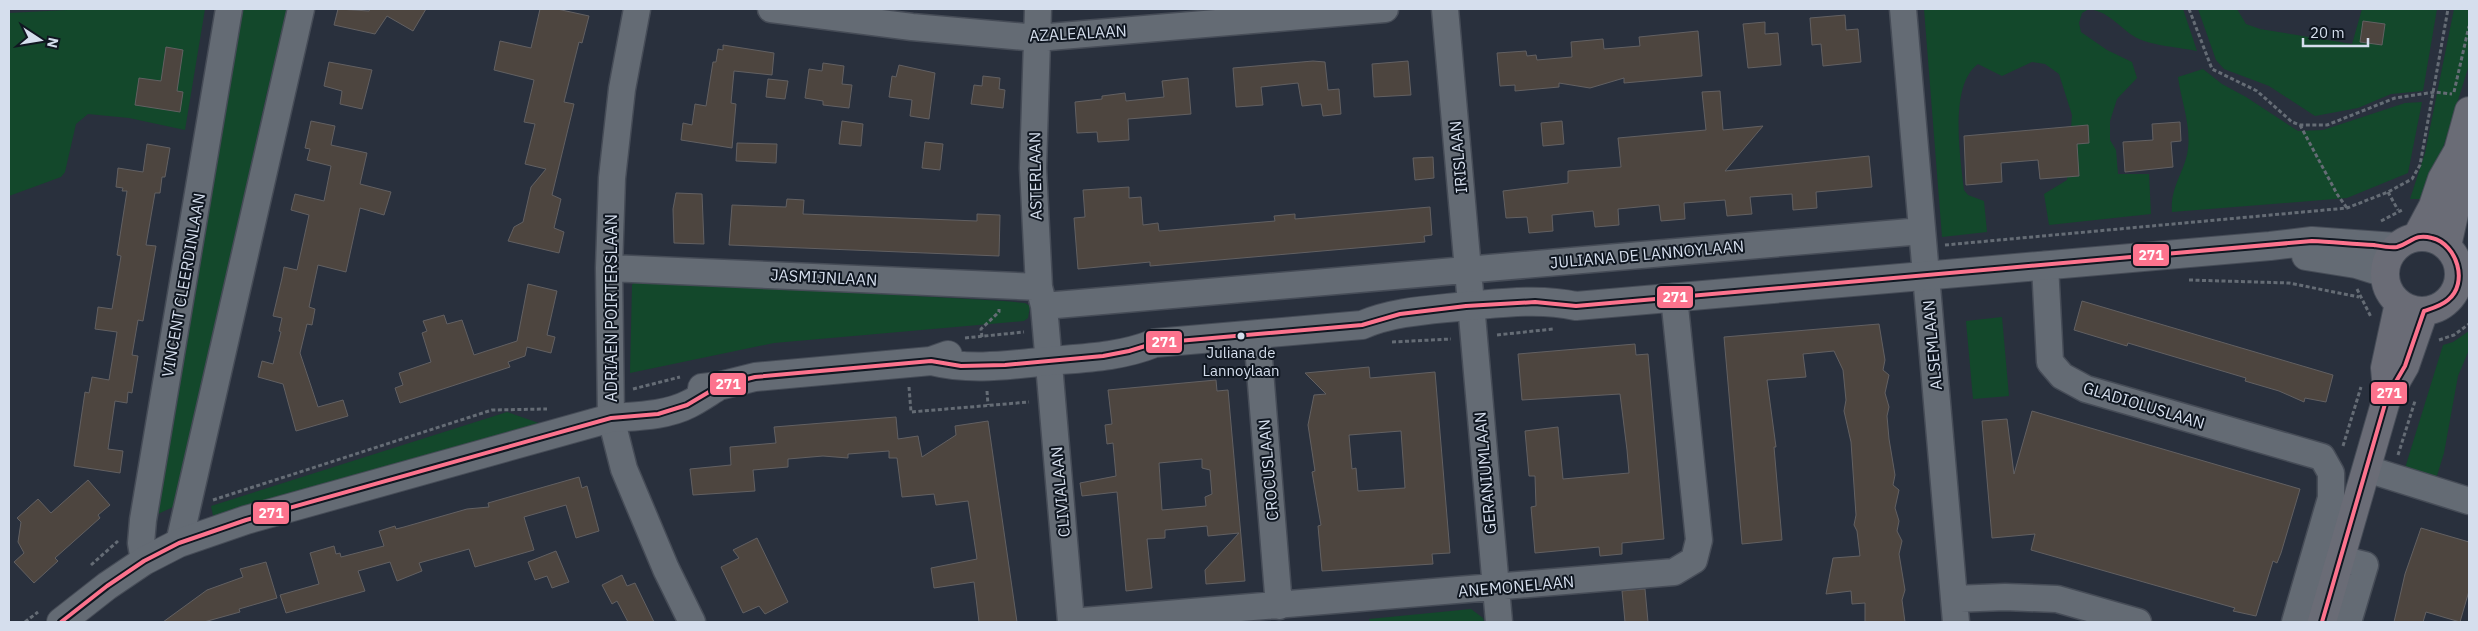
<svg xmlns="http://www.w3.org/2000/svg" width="2478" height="631" viewBox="0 0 2478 631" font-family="'IBM Plex Sans',sans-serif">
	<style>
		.green { fill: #13482b }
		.building { fill: #4d453f; stroke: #626062; fill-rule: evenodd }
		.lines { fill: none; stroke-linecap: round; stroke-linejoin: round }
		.minor-casing { stroke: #464c57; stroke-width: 29 }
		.tertiary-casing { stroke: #464c57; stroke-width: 30 }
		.secondary-casing { stroke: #464c57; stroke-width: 30 }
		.path { stroke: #656c75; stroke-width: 3; stroke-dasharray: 4 2.5; stroke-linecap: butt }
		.minor { stroke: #646b74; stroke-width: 26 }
		.tertiary { stroke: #646b74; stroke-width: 28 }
		.secondary { stroke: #6a6c76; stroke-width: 28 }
		.bus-1-casing { stroke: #101721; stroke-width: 8 }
		.bus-1 { stroke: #fc738d; stroke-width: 4 }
		.bus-dot { fill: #d5deed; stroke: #101721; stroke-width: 2 }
		.labels { text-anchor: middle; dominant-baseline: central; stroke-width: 4; stroke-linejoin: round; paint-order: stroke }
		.bus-label { font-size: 15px; fill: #d5deed; stroke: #101721 }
		.street-label { font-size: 16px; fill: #d5deed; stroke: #101721 }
		.line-badge { stroke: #101721; stroke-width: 2 }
		.badge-label { font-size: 14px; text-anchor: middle; font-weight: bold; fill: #fff }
	</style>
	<rect width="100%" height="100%" fill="#29303d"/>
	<path class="green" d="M86 9H205L185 130 129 118 88 114 76 124 65 172 61 177 9 196V13Z
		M242 9H289L267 92 182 477 173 507 158 514Z
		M1924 9H2089L2082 13 2079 23 2081 32 2107 50 2132 62 2137 78 2117 99 2110 121V140L2116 150 2118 174H2149L2151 214 2049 225 2044 194 2067 180 2072 115 2059 74 2045 64 2032 62 2002 76 1978 64C1949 85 1960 157 1964 190L1968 195 1984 201 1987 232 1942 237Z
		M2089 9H2183L2197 51C2182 48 2151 45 2139 39 2120 30 2113 13 2089 9Z
		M2198 9H2237L2246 24 2260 29 2352 44 2362 9H2437L2423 91 2391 94 2358 108 2315 116 2269 86 2224 69 2216 60Z
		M2454 9H2469V65L2427 199H2410L2425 153Z
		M2203 69 2222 84 2246 97 2298 131 2323 130 2405 103 2422 102 2408 173 2347 198 2172 212C2170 186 2185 172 2188 149 2191 124 2181 101 2178 77Z
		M636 280 1004 301 1025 303 1030 306 1028 318 1024 321 774 343 630 373 632 285Z
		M2002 317 2009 396 1973 399 1966 321Z
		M2469 331V350L2458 376 2444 453 2436 479 2405 468 2443 345 2453 342Z
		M507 412 550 427 214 520 211 506Z
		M1471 609 1483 618 1484 622H1370L1369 619Z"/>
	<path class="building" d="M338 9 369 11 370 9H426L413 31 387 16 375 34 334 25Z
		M540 9H557L589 16 582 43 579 42 564 102 574 104 552 195 561 199 554 228 564 232 559 253 508 241 514 227 523 222 531 187 546 169 525 164 535 124 524 122 534 80 494 70 500 41 531 48Z
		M1845 15 1846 30 1858 29 1861 62 1823 66 1821 44 1812 45 1810 18Z
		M2363 21 2385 24 2382 45 2360 42Z
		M1765 22V34L1778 33 1781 65 1748 68 1743 24Z
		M1698 31 1702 76 1624 83V78L1590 88 1559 83V87L1515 91V85L1500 86 1497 53 1526 51 1527 56 1536 55 1537 60 1572 57 1571 42 1603 39 1604 49 1640 46 1639 37Z
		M723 45 774 53 772 75 734 71 731 103 736 104 732 148 681 140 683 123 692 125 695 104 706 106 713 62H716L718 49 723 50Z
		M166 47 183 50 177 91 183 92 180 112 135 105 139 78 161 81Z
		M1313 61 1325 62 1328 90 1339 89 1341 114 1323 116 1321 104 1302 106 1298 83 1261 87 1263 105 1236 107 1233 68Z
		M1408 61 1411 95 1374 97 1372 64Z
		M329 62 372 70 362 109 340 104 342 91 324 86Z
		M823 63 844 66 842 84 852 85 849 108 823 105V101L805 98 809 69 822 71Z
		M899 65 935 73 929 119 910 116 912 100 889 97 892 76 896 77Z
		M983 76 1000 78 999 89 1005 90 1003 108 971 104 974 85 982 86Z
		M1188 78 1191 114 1128 119 1129 140 1098 142 1097 132 1077 133 1075 102 1102 99V96L1125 93 1126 101 1164 97 1162 81Z
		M768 79 788 81 785 99 766 97Z
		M1720 91 1723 130 1763 126 1725 171 1869 156 1872 187 1816 192 1817 208 1793 210 1792 194 1750 197 1752 214 1739 215 1727 216 1725 200 1684 203 1685 219 1661 221 1659 205 1618 209 1619 225 1595 227 1593 211 1552 215 1553 231 1529 233 1527 217 1506 218 1503 191 1568 183V171L1621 167 1618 138 1706 130 1702 92Z
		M311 121 335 126 331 145 367 153 360 184 391 192 384 215 360 208 346 272 318 265 309 307 315 309 312 325 307 324 300 353 318 407 343 400 348 416 296 431 283 384 258 377 262 361 273 364 281 332 279 331 282 318 273 316 282 278 284 267 297 270 309 215 291 210 295 194 324 201 331 166 307 160 310 149 305 148Z
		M842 121 863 124 861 146 839 144Z
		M1562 121 1564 144 1543 146 1541 123Z
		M2180 122 2181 141 2171 142 2173 167 2125 172 2123 142 2153 140 2152 124Z
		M2088 125 2089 143 2077 144 2079 176 2040 179 2038 160 2001 163 2002 182 1966 185 1964 136Z
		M925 142 943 144 940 170 922 168Z
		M737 143 777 144 776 163 736 161Z
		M147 144 170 148 165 177H162L160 193H155L146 245 156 246 143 321 138 320 132 355 138 356 132 393 128 392 127 403 115 401 108 449 123 451 120 473 74 466 85 392 89 393 92 377 109 380 117 332 95 329 98 307 112 309 121 256 117 255 127 191H122L123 188 116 187 118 168 143 172Z
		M1433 157 1434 178 1415 180 1413 158Z
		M1129 187V198L1141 197 1143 225 1158 223 1159 231 1275 221 1274 216 1284 215 1295 214V219L1430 207 1432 235 1424 236 1425 242 1150 266V262L1078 269 1074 218 1085 217 1083 190Z
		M676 193 702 194 704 244 674 243 673 209Z
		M787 199 804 200 803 214 977 221V214L1000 215 999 256 729 245 732 205 786 207Z
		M528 284 557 291 547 335 555 337 551 353 527 347 525 356 508 362 510 367 400 403 395 388 403 385 399 373 431 362 422 333 427 331 423 321 444 315 447 324 462 320 474 355 517 341Z
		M2082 301 2333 375 2326 402 2305 398 2304 402 2279 391 2245 381 2246 378 2128 343 2127 346 2074 330Z
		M1879 324 1885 360 1883 370 1889 375 1885 393 1889 407 1887 416 1889 439 1895 475 1893 485 1899 490 1895 508 1899 521 1897 531 1902 541 1899 554 1905 590 1902 600 1905 622H1865V603L1852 604 1851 591 1826 594 1833 558 1860 556 1857 531 1854 525 1856 515 1851 442 1844 411 1846 400 1843 370 1834 351 1803 354 1806 377 1767 380 1776 447H1774L1782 540 1742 544 1724 337Z
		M1635 344 1636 355 1648 354 1664 539 1622 543V554L1600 556 1599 547 1535 553 1531 507 1536 506 1535 476H1529L1525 431 1558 427 1563 479 1629 473 1627 450 1620 394 1522 400 1518 354Z
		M1369 367 1370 378 1435 372 1450 553 1432 554 1433 564 1322 571 1318 526 1321 525 1312 472 1315 471 1308 425 1314 395 1326 394 1305 373ZM1401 431 1405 488 1358 491 1356 468 1352 469 1349 435Z
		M1216 380 1217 391 1228 390 1245 581 1206 584 1205 570 1239 533 1208 536 1207 526 1165 530V538L1147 539 1152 588 1126 591 1117 492 1082 496 1080 483 1116 476 1113 443 1107 444 1105 425 1112 424 1108 390ZM1202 459V468L1210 470 1212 494 1205 497 1206 506 1162 510 1159 463Z
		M2032 411 2300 489 2281 553 2277 563 2273 561 2256 616 2233 611 2235 608 2031 550 2035 534 1992 538 1982 421 2007 419 2014 474Z
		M896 417 898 439 918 436 922 457 956 435 955 426 988 421 1017 622H979L974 582 934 588 931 568 977 559 968 501 936 505 934 494 902 497 897 458H889V451L848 454V458L823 456 788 459V467L753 470 755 491 693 495 690 469 731 465 730 447 776 443 774 427Z
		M579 477 582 488 587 486 599 531 576 538 566 505 524 517 534 550 475 567 469 549 419 563 422 571 397 581 390 562 358 571 365 591 286 613 280 595 319 584 310 553 334 546 336 554 340 553 341 557 384 546 379 531 395 526 396 529 404 527 467 509 489 507 488 503Z
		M88 480 110 505 98 515 100 518 55 558 58 561 34 583 14 562 24 553 18 542 21 522 17 518 38 499 51 513Z
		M2421 528 2469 542V591L2460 622 2426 612 2423 622H2394L2405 574Z
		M757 538 788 602 765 614 759 606 743 613 721 567 739 558 733 550Z
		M556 551 569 582 552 588 547 576 535 580 528 562Z
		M266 562 277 598 239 609 240 612 204 622H163L207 590 243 577 240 569Z
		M622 575 627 586 635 583 654 622H628L617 601 612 604 602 585Z
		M1645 589 1648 622H1625L1622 591Z"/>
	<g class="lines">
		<g class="minor-casing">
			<path id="minor" d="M637 9 622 89 612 178 609 268 611 418 624 469 666 569 692 622
				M771 9 912 27 1037 38 1385 9
				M1038 9 1033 168 1039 287 1044 306 1071 622
				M1445 9 1499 622
				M1903 9 1956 622
				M2045 265 2050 362 2062 376 2086 389 2322 457 2331 473V498L2295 622
				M609 268 1039 287
				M1044 306 1922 231
				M1257 334 1279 606
				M2367 469 2469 501
				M179 543 301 9
				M2341 559 2365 565 2348 622
				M144 561 141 543 143 520 229 9
				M1954 599 2005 597 2057 599 2138 622
				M1071 622 1674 572 1694 560 1699 540 1674 297"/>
		</g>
		<g class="tertiary-casing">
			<path id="tertiary" d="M2306 256 2356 264 2385 273
				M931 361C971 371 1009 365 1049 361 1085 358 1121 357 1155 343L1362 325C1395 311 1431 310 1466 306 1503 303 1540 298 1576 306L2270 246 2312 241 2396 247
				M702 388 719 386 755 377 931 361 948 355
				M61 622 107 586 144 561 179 543 246 520 611 418C636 416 666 416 689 404 699 399 709 392 719 386"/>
		</g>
		<g class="secondary-casing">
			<path id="secondary" d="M2417 236 2433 206 2442 179 2458 151 2469 111
				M2385 274a37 37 0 1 1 74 0a37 37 0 1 1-74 0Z
				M2447 246 2461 183 2458 151
				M2387 390 2385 368 2399 303
				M2322 622 2387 397 2405 366 2424 311"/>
		</g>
		<path class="path" d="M2189 9 2212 69 2257 91 2292 122 2300 125H2327L2395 98 2435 92 2452 94
			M2454 92 2469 26
			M2300 125 2337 194 2347 208
			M2388 192 2398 210
			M2381 221 2404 209
			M1945 245 2347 208 2388 192 2412 179 2420 165 2448 9
			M2189 280 2289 283 2359 297
			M2357 289 2371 317
			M1497 335 1553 329
			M982 337 981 329 999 312V309
			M965 338 1024 332
			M2439 340 2454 335 2469 324
			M1392 342 1451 339
			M909 387 911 412 1029 402
			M633 389 680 377
			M987 391 988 405
			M2343 446 2361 387
			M2398 455 2415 401
			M213 500 492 410 547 409
			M91 565 118 541
			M25 622 38 612"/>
		<use href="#minor" class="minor"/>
		<use href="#tertiary" class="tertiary"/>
		<use href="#secondary" class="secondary"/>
		<g class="bus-1-casing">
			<path id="bus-1" d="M61 622 107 586 144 561 179 543 246 520 611 418 658 414 687 405 719 386 755 377 931 361 961 366 1005 365 1103 356 1129 351 1155 343 1362 325 1400 314 1466 306 1535 302 1576 306 2312 241C2333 242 2353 244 2374 245 2380 246 2390 248 2397 247 2412 243 2414 233 2432 238 2457 244 2469 283 2448 300 2441 306 2433 308 2424 311L2405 366 2387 397 2322 622"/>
		</g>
		<use href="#bus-1" class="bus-1"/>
	</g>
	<circle class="bus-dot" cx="1241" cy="336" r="4.5"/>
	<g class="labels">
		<g class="bus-label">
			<text x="1241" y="352">Juliana de<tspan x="1241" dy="18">Lannoylaan</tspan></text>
		</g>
		<g class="street-label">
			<text transform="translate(1078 33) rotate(-3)">AZALEALAAN</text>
			<text transform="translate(1458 157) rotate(-95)">IRISLAAN</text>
			<text transform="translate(1035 176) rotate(-91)">ASTERLAAN</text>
			<text transform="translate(1647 254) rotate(-5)">JULIANA DE LANNOYLAAN</text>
			<text transform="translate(824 277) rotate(3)">JASMIJNLAAN</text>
			<text transform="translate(183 285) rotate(-80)">VINCENT CLEERDINLAAN</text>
			<text transform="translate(611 308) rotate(-90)">ADRIAEN POIRTERSLAAN</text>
			<text transform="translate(1932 345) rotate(-95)">ALSEMLAAN</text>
			<text transform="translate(2144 405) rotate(17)">GLADIOLUSLAAN</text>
			<text transform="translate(1268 470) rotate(-95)">CROCUSLAAN</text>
			<text transform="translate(1485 473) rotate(-95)">GERANIUMLAAN</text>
			<text transform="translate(1060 492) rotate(-95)">CLIVIALAAN</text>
			<text transform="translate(1516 586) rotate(-5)">ANEMONELAAN</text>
		</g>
	</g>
	<g class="line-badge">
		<rect x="2132" y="243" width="38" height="24" rx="5" fill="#fc738d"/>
		<rect x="1656" y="285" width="38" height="24" rx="5" fill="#fc738d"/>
		<rect x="1145" y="330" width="38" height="24" rx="5" fill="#fc738d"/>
		<rect x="709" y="372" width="38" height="24" rx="5" fill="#fc738d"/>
		<rect x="2370" y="381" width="38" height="24" rx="5" fill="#fc738d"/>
		<rect x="252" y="501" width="38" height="24" rx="5" fill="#fc738d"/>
	</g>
	<g class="badge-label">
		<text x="2151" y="260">271</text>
		<text x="1675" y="302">271</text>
		<text x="1164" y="347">271</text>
		<text x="728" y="389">271</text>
		<text x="2389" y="398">271</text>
		<text x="271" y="518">271</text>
	</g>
	<rect width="2478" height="631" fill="none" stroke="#d5deed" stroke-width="20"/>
	<g transform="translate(40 40) rotate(102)" stroke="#101721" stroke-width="4" paint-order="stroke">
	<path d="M0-4L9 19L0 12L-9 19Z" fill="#d5deed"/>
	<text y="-8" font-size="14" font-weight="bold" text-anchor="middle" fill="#d5deed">N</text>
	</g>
	<path d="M2303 38v8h65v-8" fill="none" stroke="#d5deed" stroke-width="2.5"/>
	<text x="2310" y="38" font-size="15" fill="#d5deed" stroke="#101721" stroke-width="4" paint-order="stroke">20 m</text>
</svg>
